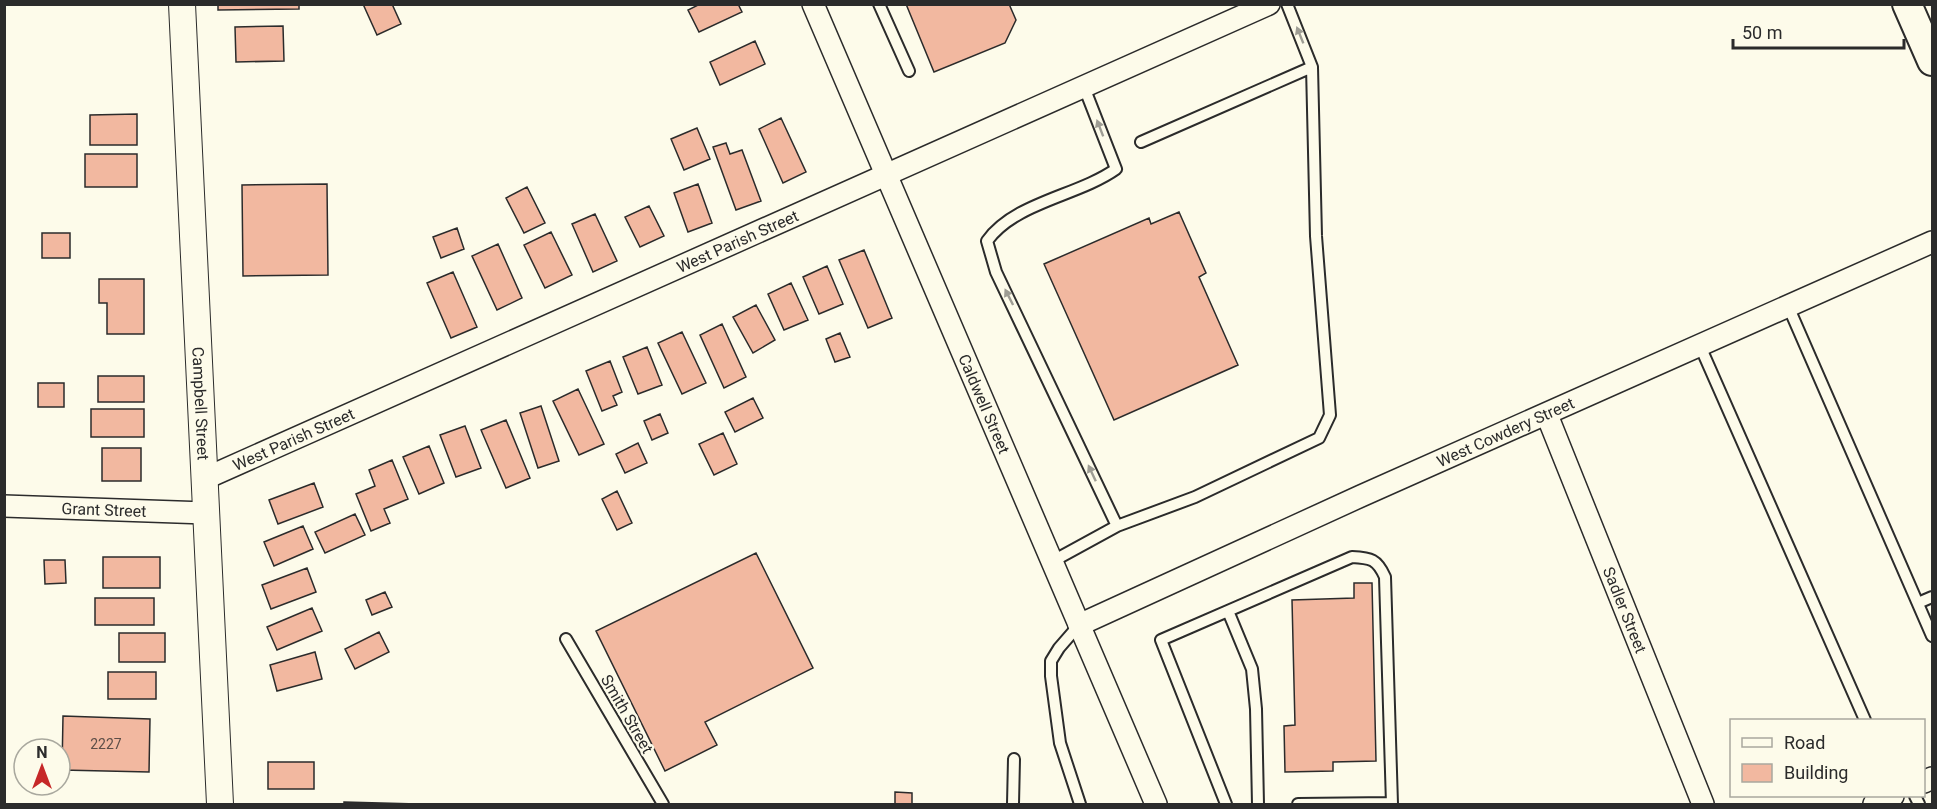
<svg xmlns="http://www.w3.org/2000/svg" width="1937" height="809" viewBox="0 0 1937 809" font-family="Roboto,sans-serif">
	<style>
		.building { fill: #f2b8a0; stroke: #2b2b2b; stroke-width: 1.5 }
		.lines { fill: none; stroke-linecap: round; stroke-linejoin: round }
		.service-casing { stroke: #2b2b2b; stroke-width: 14 }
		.minor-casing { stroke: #2b2b2b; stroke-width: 24 }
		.tertiary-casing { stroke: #2b2b2b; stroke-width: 28 }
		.secondary-casing { stroke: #2b2b2b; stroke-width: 32 }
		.service { stroke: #fdfbea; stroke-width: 10 }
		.minor { stroke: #fdfbea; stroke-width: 21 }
		.tertiary { stroke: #fdfbea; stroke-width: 26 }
		.secondary { stroke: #fdfbea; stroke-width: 28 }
		.oneway { fill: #9e9d94 }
		.labels { text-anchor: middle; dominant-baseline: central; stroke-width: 4.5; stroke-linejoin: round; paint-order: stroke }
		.number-label { font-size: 14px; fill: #5d4e48 }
		.street-label { font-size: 16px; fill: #2b2b2b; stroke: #fdfbea }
	</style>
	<rect width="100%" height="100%" fill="#fdfbea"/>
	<path class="building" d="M218 4H299V9L218 10Z
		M363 4H392L401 24 377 35Z
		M700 4H738L742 12 699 32 688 10Z
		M906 4H1009L1016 20 1005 43 934 72Z
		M283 26 284 61 236 62 235 27Z
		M755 41 765 64 720 85 710 62Z
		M137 114V145H90V115Z
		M781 118 806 172 783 183 759 129Z
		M697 128 710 159 684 170 671 139Z
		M726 143 730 154 742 150 761 201 736 210 713 147Z
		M85 154H137V187H85Z
		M327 184 328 275 243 276 242 185Z
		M698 184 712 223 688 232 674 193Z
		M527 187 545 223 524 233 506 198Z
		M649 206 664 236 640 247 625 217Z
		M1179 212 1206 273 1199 277 1238 365 1114 420 1044 264 1149 218 1151 224Z
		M595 214 617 261 593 272 572 224Z
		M457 228 464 249 441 258 433 237Z
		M551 232 572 275 545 288 524 245Z
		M42 233H70V258H42Z
		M498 244 522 298 497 310 472 256Z
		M864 250 892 318 868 328 839 260Z
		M827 266 843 304 819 314 803 277Z
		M453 272 477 327 451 338 427 283Z
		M99 279H144V334H107V303H99Z
		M791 283 808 320 784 330 768 294Z
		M756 305 775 340 753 353 733 317Z
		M722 324 746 377 724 388 700 335Z
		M682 332 706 383 682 394 658 343Z
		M840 333 850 357 835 362 826 339Z
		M647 347 662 385 638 394 623 357Z
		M610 361 622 392 613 396 617 405 602 411 586 371Z
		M98 376H144V402H98Z
		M38 383H64V407H38Z
		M578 389 604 444 579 455 553 401Z
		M753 398 763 418 735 432 725 412Z
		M541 406 559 461 538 468 520 413Z
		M91 409H144V437H91Z
		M660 414 668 433 652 440 644 421Z
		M506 420 530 478 506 488 481 430Z
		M465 426 481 468 456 477 440 435Z
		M723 433 737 464 714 475 699 444Z
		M638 443 647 463 625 473 616 454Z
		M429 446 444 483 419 494 403 457Z
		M102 448H141V481H102Z
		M392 460 408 499 384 509 390 523 371 531 356 494 375 486 369 470Z
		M314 483 323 507 278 524 269 500Z
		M617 491 632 523 617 530 602 499Z
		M355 514 365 535 325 553 315 532Z
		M303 526 313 549 274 566 264 542Z
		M756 553 813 668 705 722 717 745 665 771 596 631Z
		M103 557H160V588H103Z
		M44 560H65L66 583 45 584Z
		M307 568 316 592 271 609 262 585Z
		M1354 583H1372L1376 761 1333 762V771L1285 772 1284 726 1295 725 1292 600 1354 598Z
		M385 592 392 607 372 615 366 600Z
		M95 598H154V625H95Z
		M312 608 322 631 277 650 267 627Z
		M379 632 389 652 355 669 345 649Z
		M119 633H165V662H119Z
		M315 652 322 679 277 691 270 665Z
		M108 672H156V699H108Z
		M63 716 150 719 149 772 62 770Z
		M268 762H314V789H268Z
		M895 792 912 793V804H895Z
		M344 802 418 804H344Z"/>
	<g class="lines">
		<g class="service-casing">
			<path id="service" d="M879 4 909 71
				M1084 87 1116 169C1078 196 1015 202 987 241L996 272 1117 526
				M1141 142 1312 67
				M1788 306 1932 636
				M1700 346 1865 720
				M1053 561 1117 526 1195 497 1319 438 1330 415 1316 236 1312 67 1287 4
				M1918 603 1932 597
				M1228 611 1252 669 1256 709 1258 804
				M1079 625 1059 648 1051 661V676L1060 743 1080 804
				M566 639 663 804
				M1915 796 1919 804
				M1013 804 1014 759
				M1226 804 1161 640 1352 557C1371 558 1377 559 1385 577L1392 804
				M1298 804 1392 803"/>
		</g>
		<g class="minor-casing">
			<g id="minor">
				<path id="s1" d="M813 4 1156 804"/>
				<path id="s2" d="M1547 415 1703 804"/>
				<path id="s3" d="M204 479 1269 4"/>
				<path id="s4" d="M4 506 206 513"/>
				<path id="s5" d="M1079 625 1361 496 1932 242"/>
				<path d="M1924 782 1932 778"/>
				<path d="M1874 804 1893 796"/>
			</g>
		</g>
		<g class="tertiary-casing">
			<g id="tertiary">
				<path id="s6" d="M182 4 220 804"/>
			</g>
		</g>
		<g class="secondary-casing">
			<path id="secondary" d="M1907 4 1932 61"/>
		</g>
		<use href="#service" class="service"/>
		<use href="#minor" class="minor"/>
		<use href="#tertiary" class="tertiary"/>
		<use href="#secondary" class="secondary"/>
	</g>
	<defs><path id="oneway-solid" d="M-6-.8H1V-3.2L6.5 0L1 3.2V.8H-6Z" transform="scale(1.5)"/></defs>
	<g class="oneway">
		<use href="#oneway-solid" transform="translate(1300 35) rotate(-112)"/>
		<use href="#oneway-solid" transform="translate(1100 128) rotate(-111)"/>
		<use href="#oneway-solid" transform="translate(1009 297) rotate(-117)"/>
		<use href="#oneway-solid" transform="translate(1092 473) rotate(-115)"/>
	</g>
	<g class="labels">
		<g class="number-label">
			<text x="106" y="744">2227</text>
		</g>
		<g class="street-label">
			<text stroke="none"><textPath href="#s3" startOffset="584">West Parish Street</textPath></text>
			<text stroke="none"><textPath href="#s1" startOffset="435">Caldwell Street</textPath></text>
			<text stroke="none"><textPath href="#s6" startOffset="400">Campbell Street</textPath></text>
			<text stroke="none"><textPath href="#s5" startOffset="468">West Cowdery Street</textPath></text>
			<text stroke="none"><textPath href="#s3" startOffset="98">West Parish Street</textPath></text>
			<text stroke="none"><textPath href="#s4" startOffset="100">Grant Street</textPath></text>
			<text stroke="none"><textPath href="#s2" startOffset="210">Sadler Street</textPath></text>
			<text transform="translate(627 714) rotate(60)">Smith Street</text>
		</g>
	</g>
	<rect width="1937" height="809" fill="none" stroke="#2b2b2b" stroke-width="12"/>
	<rect x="1730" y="719" width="195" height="78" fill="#fdfbea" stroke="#a9a89e" stroke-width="1.5"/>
	<rect x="1742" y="738" width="30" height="9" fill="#fdfbea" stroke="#a9a89e" stroke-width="1.5"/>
	<text x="1784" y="749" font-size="18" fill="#2b2b2b">Road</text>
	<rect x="1742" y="764" width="30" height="18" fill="#f2b8a0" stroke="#a9a89e" stroke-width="1.5"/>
	<text x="1784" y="779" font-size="18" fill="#2b2b2b">Building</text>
	<g transform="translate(42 767)"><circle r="28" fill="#fdfbea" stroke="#a9a89e" stroke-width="1.5"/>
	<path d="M0-4.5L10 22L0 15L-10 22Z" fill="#c62828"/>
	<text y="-9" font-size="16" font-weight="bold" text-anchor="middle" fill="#2b2b2b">N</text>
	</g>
	<path d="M1733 39v9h171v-9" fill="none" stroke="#2b2b2b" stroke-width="3"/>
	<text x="1742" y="39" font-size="18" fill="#2b2b2b" stroke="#fdfbea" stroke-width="4.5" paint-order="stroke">50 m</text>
</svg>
